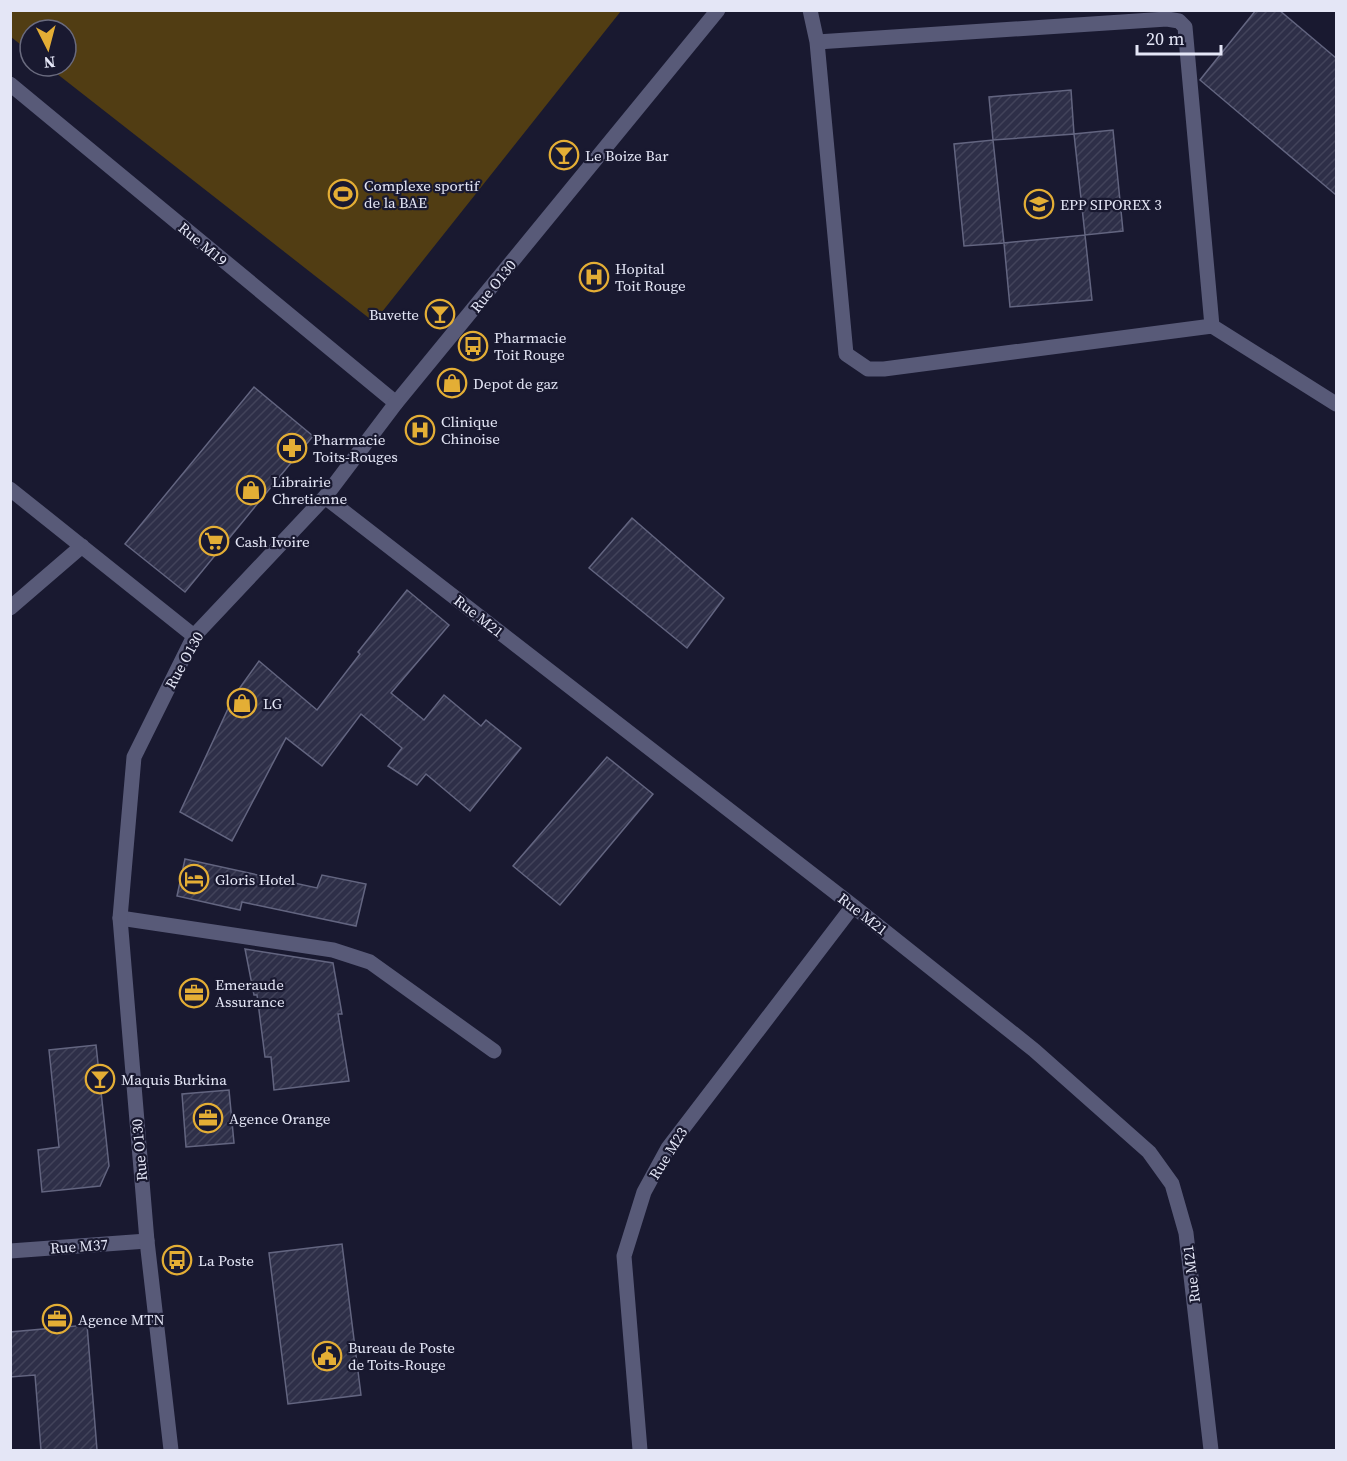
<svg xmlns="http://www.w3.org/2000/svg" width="1347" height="1461" viewBox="0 0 1347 1461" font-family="'Source Serif 4',serif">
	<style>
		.park { fill: #513d13 }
		.building { fill: url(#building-hatch); stroke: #636580; stroke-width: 1.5 }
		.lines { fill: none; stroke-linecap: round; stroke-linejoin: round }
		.service { stroke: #585a78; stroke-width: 15 }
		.minor { stroke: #585a78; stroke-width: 15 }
		.tertiary { stroke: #585a78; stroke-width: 15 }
		.labels { text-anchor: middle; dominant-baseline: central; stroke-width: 4.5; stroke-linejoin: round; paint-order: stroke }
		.poi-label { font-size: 15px; fill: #e4e6f6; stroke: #191930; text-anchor: start }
		.street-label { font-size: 15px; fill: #e4e6f6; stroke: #191930 }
	</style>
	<defs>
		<pattern id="building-hatch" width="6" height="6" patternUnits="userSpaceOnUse" patternTransform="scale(1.5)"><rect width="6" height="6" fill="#2e2f48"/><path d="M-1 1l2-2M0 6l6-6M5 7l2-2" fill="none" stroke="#42435a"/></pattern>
	</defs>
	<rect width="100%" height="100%" fill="#191930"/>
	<path class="park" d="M10 11 11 10 621 11 374 322 47 66H66V30H30V52L11 37Z"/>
	<path class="building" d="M1256 10H1279L1336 58V195L1200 80Z
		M1071 90 1074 134 993 140 989 97Z
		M1113 130 1123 231 1085 235 1074 134Z
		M993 140 1004 243 964 246 954 144Z
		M1085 235 1092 300 1010 307 1004 243Z
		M254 387 313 436 185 592 125 544Z
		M632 518 724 598 687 648 589 568Z
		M407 590 449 625 391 693 424 720 444 695 481 726 486 720 521 748 470 811 426 774 417 785 388 766 402 748 361 714 322 766 286 738 232 841 180 812 234 696 259 661 317 710 360 654 358 652Z
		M607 757 653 794 560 905 513 866Z
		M185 859 317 888 322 875 366 884 356 926 242 902 240 910 177 896Z
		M245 949 333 963 342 1014H338L349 1081 274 1090 271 1057H265L257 995H254Z
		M96 1045 109 1166 100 1186 42 1192 38 1150 59 1147 49 1050Z
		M229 1090 234 1143 186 1147 182 1094Z
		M342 1244 361 1395 288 1404 269 1253Z
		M87 1325 97 1450H41L35 1375 10 1377V1332Z"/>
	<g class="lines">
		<path class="service" d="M120 918 333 950 370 962 494 1051"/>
		<path class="minor" d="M810 10 817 42
			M1167 19 1179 21 1185 27 1212 326 884 369H868L846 354 817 42Z
			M10 84 396 403
			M1212 326 1336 404
			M10 489 194 636
			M325 497 853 906 1034 1050 1149 1152 1172 1184 1186 1233 1211 1450
			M10 608 82 546
			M10 1251 147 1241
			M640 1450 624 1256 644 1192 668 1148 853 906"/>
		<path class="tertiary" d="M171 1450 147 1241 120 918 134 757 194 636 325 497 396 403 718 10"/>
	</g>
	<defs>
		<g id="bar-ring" transform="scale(1.5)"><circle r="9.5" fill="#191930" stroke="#e4ae35" stroke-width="1.5"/><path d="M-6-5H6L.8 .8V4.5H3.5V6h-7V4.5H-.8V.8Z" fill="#e4ae35"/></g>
		<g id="stadium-ring" transform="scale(1.5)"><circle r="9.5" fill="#191930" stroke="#e4ae35" stroke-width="1.5"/><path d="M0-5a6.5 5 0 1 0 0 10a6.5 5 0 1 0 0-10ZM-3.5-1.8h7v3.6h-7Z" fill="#e4ae35"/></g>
		<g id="school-ring" transform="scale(1.5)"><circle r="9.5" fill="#191930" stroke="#e4ae35" stroke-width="1.5"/><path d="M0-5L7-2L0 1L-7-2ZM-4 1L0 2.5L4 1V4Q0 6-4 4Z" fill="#e4ae35"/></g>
		<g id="hospital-ring" transform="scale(1.5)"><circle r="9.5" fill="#191930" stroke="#e4ae35" stroke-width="1.5"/><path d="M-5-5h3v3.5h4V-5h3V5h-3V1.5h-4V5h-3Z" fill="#e4ae35"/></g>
		<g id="bus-ring" transform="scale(1.5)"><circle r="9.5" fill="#191930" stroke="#e4ae35" stroke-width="1.5"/><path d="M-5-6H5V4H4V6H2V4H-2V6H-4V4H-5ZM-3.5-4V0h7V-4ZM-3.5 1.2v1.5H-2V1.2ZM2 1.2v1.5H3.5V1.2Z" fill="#e4ae35"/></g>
		<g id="shop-ring" transform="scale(1.5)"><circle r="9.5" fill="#191930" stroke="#e4ae35" stroke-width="1.5"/><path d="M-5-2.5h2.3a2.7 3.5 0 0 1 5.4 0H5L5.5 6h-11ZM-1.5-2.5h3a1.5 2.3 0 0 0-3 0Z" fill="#e4ae35"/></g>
		<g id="pharmacy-ring" transform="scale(1.5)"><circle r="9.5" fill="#191930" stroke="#e4ae35" stroke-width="1.5"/><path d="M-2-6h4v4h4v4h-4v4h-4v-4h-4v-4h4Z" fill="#e4ae35"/></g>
		<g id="supermarket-ring" transform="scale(1.5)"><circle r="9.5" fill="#191930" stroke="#e4ae35" stroke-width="1.5"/><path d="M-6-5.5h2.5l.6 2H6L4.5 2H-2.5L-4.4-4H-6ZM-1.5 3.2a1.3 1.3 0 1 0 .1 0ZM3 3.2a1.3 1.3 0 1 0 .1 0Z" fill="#e4ae35"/></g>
		<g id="hotel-ring" transform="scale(1.5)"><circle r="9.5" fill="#191930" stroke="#e4ae35" stroke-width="1.5"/><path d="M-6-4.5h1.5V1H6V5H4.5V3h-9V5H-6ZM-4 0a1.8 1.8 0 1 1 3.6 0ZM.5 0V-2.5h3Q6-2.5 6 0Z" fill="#e4ae35"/></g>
		<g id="office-ring" transform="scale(1.5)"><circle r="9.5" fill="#191930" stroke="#e4ae35" stroke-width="1.5"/><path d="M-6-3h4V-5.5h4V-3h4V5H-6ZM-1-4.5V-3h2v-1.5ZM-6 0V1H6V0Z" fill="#e4ae35"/></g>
		<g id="civic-ring" transform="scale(1.5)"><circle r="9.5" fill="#191930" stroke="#e4ae35" stroke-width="1.5"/><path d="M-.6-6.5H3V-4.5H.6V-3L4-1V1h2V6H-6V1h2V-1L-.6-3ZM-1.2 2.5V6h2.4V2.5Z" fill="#e4ae35"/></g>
	</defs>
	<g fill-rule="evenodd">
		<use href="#bar-ring" x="564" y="155"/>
		<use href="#stadium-ring" x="343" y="194"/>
		<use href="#school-ring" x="1039" y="204"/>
		<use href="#hospital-ring" x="594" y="277"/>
		<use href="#bar-ring" x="440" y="314"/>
		<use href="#bus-ring" x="473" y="346"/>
		<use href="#shop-ring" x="452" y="383"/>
		<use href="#hospital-ring" x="420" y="430"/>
		<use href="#pharmacy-ring" x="292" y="448"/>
		<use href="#shop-ring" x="251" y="490"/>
		<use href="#supermarket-ring" x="214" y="541"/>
		<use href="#shop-ring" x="242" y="703"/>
		<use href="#hotel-ring" x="194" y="879"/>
		<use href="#office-ring" x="194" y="993"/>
		<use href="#bar-ring" x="100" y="1079"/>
		<use href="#office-ring" x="208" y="1118"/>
		<use href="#bus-ring" x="177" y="1260"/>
		<use href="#office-ring" x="57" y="1319"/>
		<use href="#civic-ring" x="327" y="1356"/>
	</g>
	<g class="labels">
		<g class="poi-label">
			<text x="585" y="155">Le Boize Bar</text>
			<text x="364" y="185">Complexe sportif<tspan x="364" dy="17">de la BAE</tspan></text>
			<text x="1060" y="204">EPP SIPOREX 3</text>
			<text x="615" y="268">Hopital<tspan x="615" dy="17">Toit Rouge</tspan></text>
			<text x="419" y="314" text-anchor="end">Buvette</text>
			<text x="494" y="337">Pharmacie<tspan x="494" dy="17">Toit Rouge</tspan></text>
			<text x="473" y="383">Depot de gaz</text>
			<text x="441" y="421">Clinique<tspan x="441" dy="17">Chinoise</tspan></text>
			<text x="313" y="439">Pharmacie<tspan x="313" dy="17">Toits-Rouges</tspan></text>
			<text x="272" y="481">Librairie<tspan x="272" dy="17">Chretienne</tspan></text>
			<text x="235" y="541">Cash Ivoire</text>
			<text x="263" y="703">LG</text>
			<text x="215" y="879">Gloris Hotel</text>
			<text x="215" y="984">Emeraude<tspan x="215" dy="17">Assurance</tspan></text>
			<text x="121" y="1079">Maquis Burkina</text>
			<text x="229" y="1118">Agence Orange</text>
			<text x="198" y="1260">La Poste</text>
			<text x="78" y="1319">Agence MTN</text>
			<text x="348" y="1347">Bureau de Poste<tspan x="348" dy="17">de Toits-Rouge</tspan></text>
		</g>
		<g class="street-label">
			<text transform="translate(203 244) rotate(40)">Rue M19</text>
			<text transform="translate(493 286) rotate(-51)">Rue O130</text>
			<text transform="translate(479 616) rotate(38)">Rue M21</text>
			<text transform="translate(184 660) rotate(-61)">Rue O130</text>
			<text transform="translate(863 914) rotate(38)">Rue M21</text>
			<text transform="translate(139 1150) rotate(-95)">Rue O130</text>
			<text transform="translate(668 1153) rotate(-58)">Rue M23</text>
			<text transform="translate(79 1246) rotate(-4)">Rue M37</text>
			<text transform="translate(1191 1274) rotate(-97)">Rue M21</text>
		</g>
	</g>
	<rect width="1347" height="1461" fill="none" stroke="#e4e6f6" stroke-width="24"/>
	<g transform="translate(48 48) rotate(174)"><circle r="28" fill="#191930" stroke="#6a6b7f" stroke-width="1.5"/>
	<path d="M0-4.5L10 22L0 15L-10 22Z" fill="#e4ae35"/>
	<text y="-9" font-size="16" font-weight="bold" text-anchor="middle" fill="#e4e6f6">N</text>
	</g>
	<path d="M1137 45v9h84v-9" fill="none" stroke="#e4e6f6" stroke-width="3"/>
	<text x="1146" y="45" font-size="18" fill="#e4e6f6" stroke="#191930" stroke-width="4.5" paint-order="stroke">20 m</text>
</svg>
